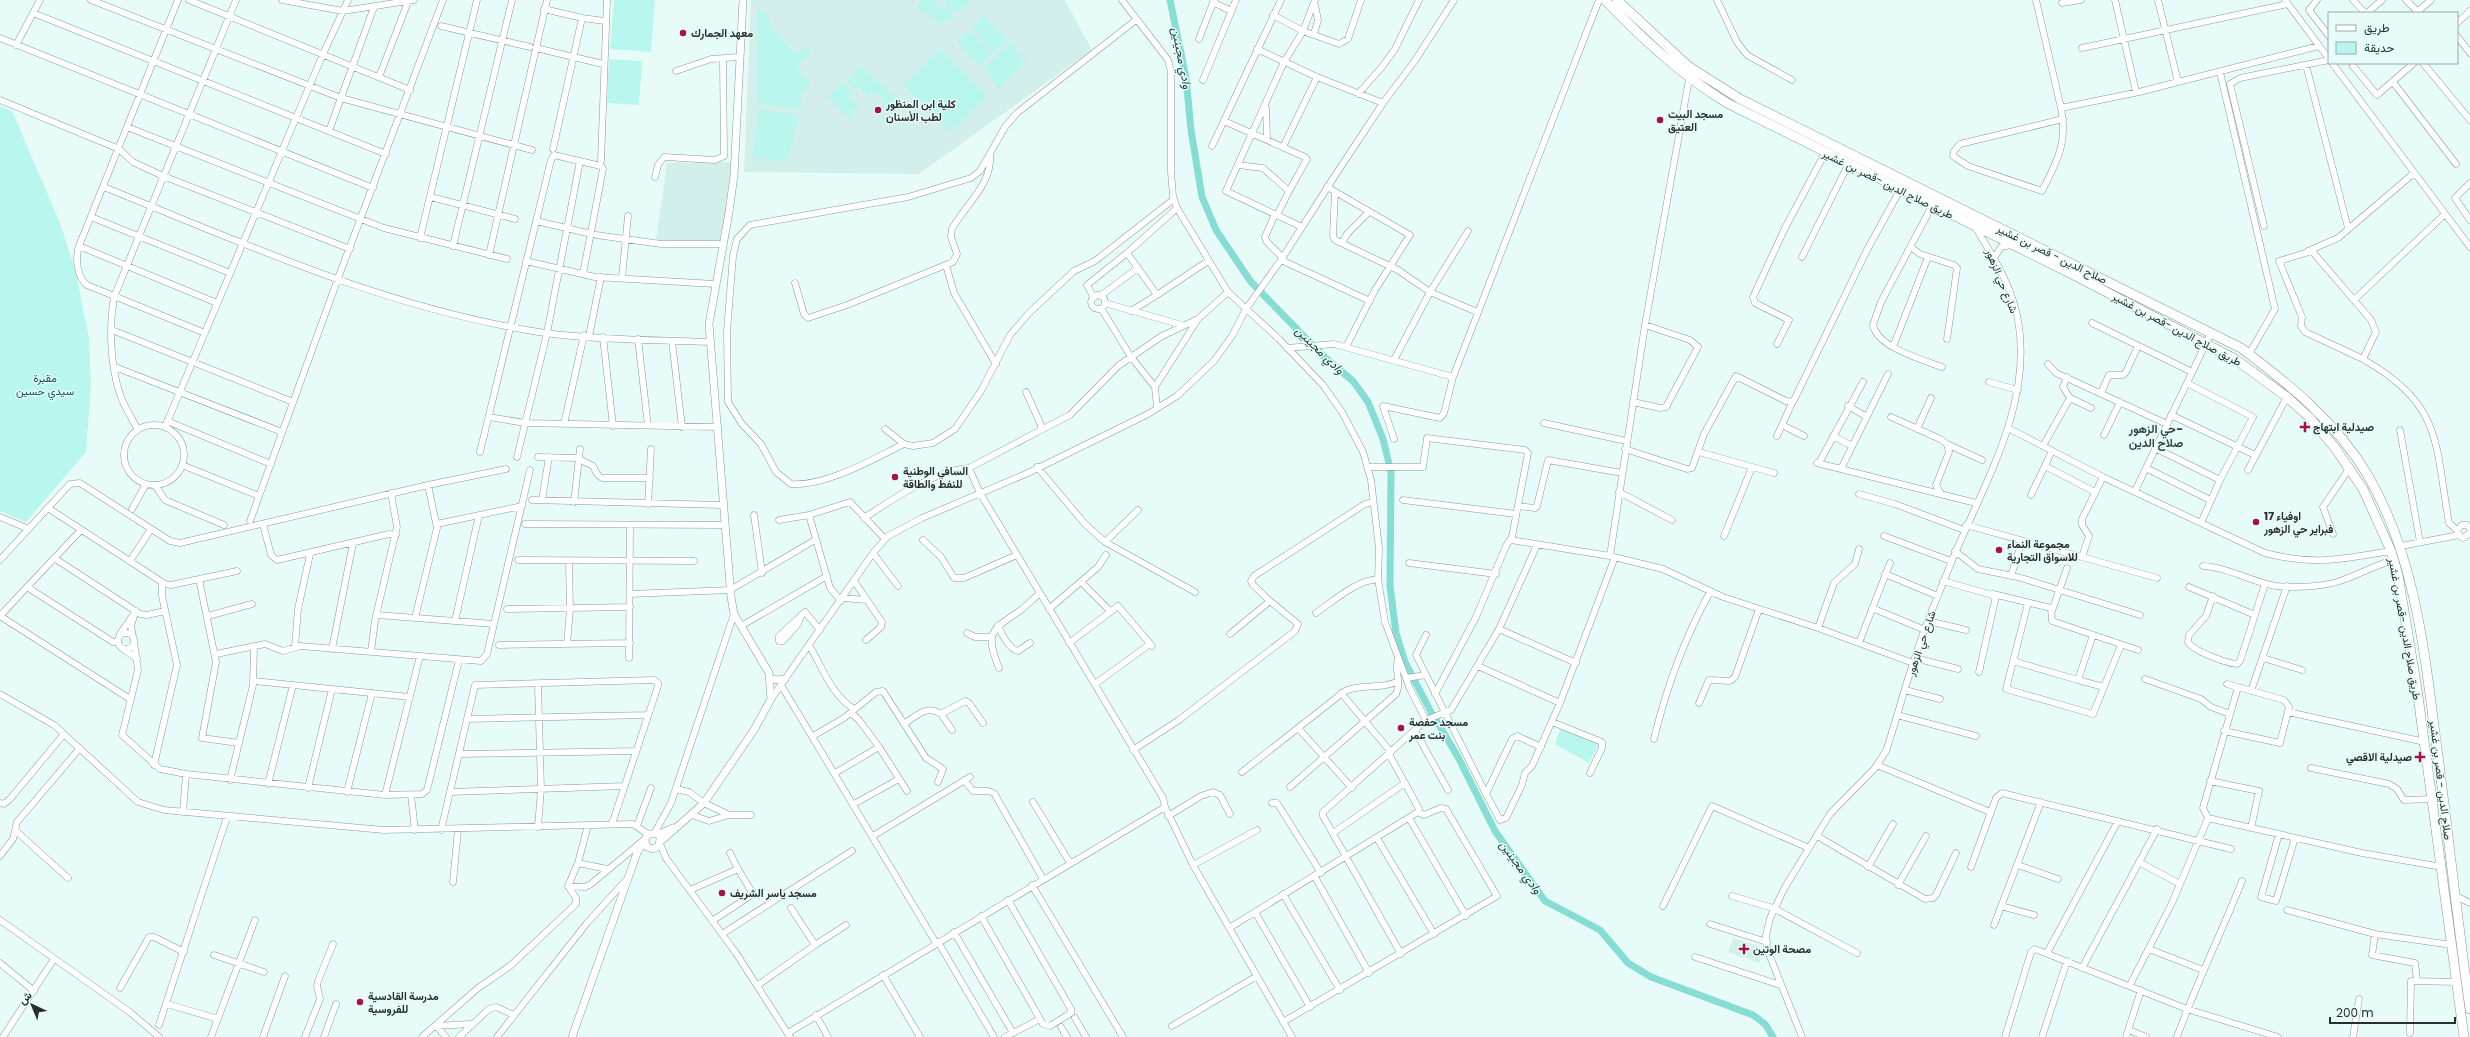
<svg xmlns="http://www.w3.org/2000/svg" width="2470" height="1037" viewBox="0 0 2470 1037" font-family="Poppins,Vazirmatn,sans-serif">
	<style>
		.built { fill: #d2efeb }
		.green { fill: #b8f6ee }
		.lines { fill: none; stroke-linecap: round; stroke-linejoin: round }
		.river { stroke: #85ddd3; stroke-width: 7 }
		.minor-casing { stroke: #879a97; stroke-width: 7 }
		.major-casing { stroke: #879a97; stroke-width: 8 }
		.highway-casing { stroke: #879a97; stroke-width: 10 }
		.minor { stroke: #fff; stroke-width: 6 }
		.major { stroke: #fff; stroke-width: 7 }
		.highway { stroke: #fff; stroke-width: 9 }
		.poi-dot { fill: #a6114b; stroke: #e7fcf9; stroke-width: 1.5 }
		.labels { text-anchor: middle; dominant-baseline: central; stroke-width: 3; stroke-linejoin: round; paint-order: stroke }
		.poi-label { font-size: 11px; font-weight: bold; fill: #272f2e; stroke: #e7fcf9; text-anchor: start }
		.street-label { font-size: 11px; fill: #272f2e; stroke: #e7fcf9 }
		.park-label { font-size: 11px; fill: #075751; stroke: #e7fcf9 }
		.water-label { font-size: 12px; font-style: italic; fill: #19423e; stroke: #e7fcf9 }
		.neighbourhood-label { font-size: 12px; font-weight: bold; fill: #334442; stroke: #e7fcf9 }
	</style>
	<rect width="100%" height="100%" fill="#e7fcf9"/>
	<path class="built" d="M751 0H1065L1092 50 919 174 744 172Z
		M731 162 729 199 719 243 656 240 667 163Z
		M1733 938 1759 946 1760 963 1728 952Z"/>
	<path class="green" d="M614 0H655L651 52 610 49Z
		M923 0H937L938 5 926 16 917 6Z
		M945 0H969L970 1 955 14 946 5Z
		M939 7H945L954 17 941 25 930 15Z
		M758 9 770 16 768 24 796 55 805 47 810 54 796 67 810 83 802 93 799 109 758 104Z
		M984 16 1007 40 994 52 972 28Z
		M969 30 992 54 980 66 957 42Z
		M1009 43 1026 61 999 89 992 82 995 79 984 68Z
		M939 49 987 96 950 132 903 85Z
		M609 59 642 61 639 105 607 103Z
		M861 66 896 99 882 113 878 110 886 102 875 91 869 97 859 87 856 89 847 81Z
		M843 82 853 92 850 98 858 106 850 114 852 116 849 118 828 97Z
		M0 106 12 111 60 223 76 273 89 339 91 384 86 452 26 522 0 511Z
		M759 109 799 115 787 161 753 158Z
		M1561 727 1600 742 1589 763 1555 744Z"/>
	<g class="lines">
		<path class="river" d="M1170 0 1186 78 1191 130 1202 197 1216 230 1251 282 1324 357 1353 381 1368 402 1383 439 1391 472 1390 586 1396 633 1405 662 1432 714
			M1436 720 1458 757 1495 831 1545 901 1600 930 1628 963 1651 977 1753 1015 1765 1024 1773 1037"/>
		<g class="minor-casing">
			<path id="minor" d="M91 0 341 98 532 150
				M178 0 79 246C75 258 77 277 87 285L205 333
				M189 0 410 90
				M282 0 343 11 414 0
				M1122 0 1168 60 1171 72V172L1173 196 1177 208 1228 292 1279 339 1323 385 1342 412 1363 452 1371 480 1379 548 1378 579 1385 622 1410 689 1426 720
				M1315 0 1303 31 1339 44 1348 39 1361 0
				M1717 0 1737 42 1747 55 1792 80
				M2036 0 2061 108C2068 143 2057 161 2042 191L1968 166 1953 156 1954 151 1960 144 2063 119
				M2115 0 2136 92
				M2158 0 2178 82
				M2285 0 2329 59
				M2317 0 2309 10 2329 36
				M2353 0 2365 13
				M2406 0 2419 13
				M1213 2 1231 11
				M2062 3 2081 0
				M544 9 582 18 605 21
				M33 13 386 154
				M2367 13 2382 0
				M2416 13 2431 0
				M1273 15 1303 31 1284 62 1226 191 1302 227
				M2457 23 2470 11
				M441 26 530 47
				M1314 34 1318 20 1315 5
				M2457 36 2470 53
				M0 38 373 188
				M1199 39 1214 0
				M16 45 40 0
				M536 48 603 64
				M2082 48 2288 4
				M1257 49 1317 77 1383 103
				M2332 63 2470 247
				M2423 63 2470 120
				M2306 65 2348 228
				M2353 66 2377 95 2414 63
				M676 71 711 59 739 57
				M2220 72 2275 309 2249 354
				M379 77 408 2
				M1203 80 1236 0
				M2393 82 2456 164
				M1358 94 1382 67 1395 49 1419 0
				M0 100 119 149 133 162 163 176 350 249
				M1266 108 1267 140
				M2061 108 2139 92 2319 46
				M1224 121 1305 157 1307 159 1289 191
				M127 127 384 228 507 259
				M329 131 374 7
				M1212 146 1281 0
				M1283 147 1317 77
				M553 149 582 18
				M601 161 607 0
				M1238 165 1263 168 1289 191 1277 215
				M655 177 658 165 664 157 715 160 724 156 723 60
				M2470 183 2455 198 2470 220
				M104 187C247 245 391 310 545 333 597 340 657 340 710 342
				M1327 187 1410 235 1375 290 1346 347
				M1335 192 1333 236 1335 240 1398 270 1430 292 1477 312
				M431 197 515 219
				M1932 206 1881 302 1873 325C1877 347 1923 360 1942 367
				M1275 214 1265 237 1267 242 1283 258
				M91 217 230 273
				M536 221 592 234
				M2264 226 2230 84 2240 78 2329 60
				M596 235 661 244H723
				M420 238 477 0
				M1342 243 1347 234 1369 212
				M79 246 217 303
				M453 246 512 0
				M1911 247 1920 254 1954 265 1957 268 1947 339
				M2308 251 2338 238 2414 173
				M489 255 547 0
				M1802 257 1848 165
				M1994 258 2001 247 2011 245
				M1281 260 1370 301
				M526 261 595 277 715 284
				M946 265 954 293 996 364
				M622 278 628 216
				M795 283 804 314 808 318 847 305 953 262 957 254 951 237 952 229C965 205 993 184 990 154
				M1157 295 1208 261
				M1091 302a7 7 0 1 1 14 0a7 7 0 1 1-14 0Z
				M1100 296 1138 268 1127 253 1177 208
				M1094 298 1087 285 1127 253
				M2354 300 2445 214
				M1105 303 1182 325
				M1101 308 1131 357 1155 387 1198 319
				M1131 311 1157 295 1138 268
				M2092 323 2192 372
				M112 330 293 402
				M589 336 601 277
				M603 337 613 426
				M638 339 648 426
				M672 341 682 427
				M1777 344 1789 320 1755 303 1753 297 1785 228 1825 153
				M1893 347 1928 257
				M1287 348 1334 344 1453 377 1599 0
				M2363 359 2376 332 2371 320 2312 251 2279 261 2302 317 2301 326 2305 332 2363 359 2366 361C2443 405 2435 445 2449 523L2457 530
				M1394 360 1430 292 1468 231
				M2048 364 2056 373 2167 424
				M115 367 282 432
				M2067 377 2063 387 2070 398 2091 408
				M1989 382 2018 390
				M2187 383 2253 417 2220 480 2201 523
				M1155 387 1157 408
				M1026 392 1041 425V430L969 468 980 493 1163 798 1165 807
				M2101 393 2109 375H2123L2126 372 2138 346
				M1633 402 1660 408 1666 407 1698 347 1690 340 1645 325
				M1848 406 1867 417
				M2171 415 2255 455
				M489 417 525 423 718 427
				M1891 417 1940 439 1947 444 1949 452 1936 485 1941 494
				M167 421 271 464
				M1544 423 1626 441
				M564 424 584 335
				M124 455a30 30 0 1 1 60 0a30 30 0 1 1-60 0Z
				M1782 425 1804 436
				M165 427 323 54 348 0
				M2008 428 2103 477 2265 553C2314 566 2342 559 2391 551
				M885 429 904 444 913 446 933 443 955 429 981 391 1010 335 1029 313 1074 271 1095 261 1174 199
				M1917 429 1931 398
				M138 430C132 418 124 407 120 394 110 365 109 326 114 297L236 0
				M1041 430 1070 415 1118 366 1162 336 1198 319 1228 292
				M2400 430 2420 542
				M2104 435 2120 402
				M1777 436 1792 403
				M1833 436 1852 446
				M1394 439 1383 406 1440 418 1444 413 1453 377
				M904 444C873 459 825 487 791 484L776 472 761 444 742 424 728 402 727 331 733 256 737 239 750 225 908 197 971 178 980 171 1005 127 1017 113 1136 20
				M1947 444 1982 460
				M2043 446 2070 398
				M2155 448 2220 480
				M1625 449 1687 469 1692 468 1704 434 1736 376 1786 401 1793 402 1867 250 1900 190
				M480 452 551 160 554 155 601 166 603 169 583 274
				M1699 452 1774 473
				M517 457 547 333 580 161
				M538 457 577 458 593 466 597 474 602 478H650
				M1817 463 1976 503
				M1819 463 1863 382
				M182 465 259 496
				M2045 466 2095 492
				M1037 467 1085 524 1105 542 1195 592
				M1369 467H1423L1427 438 1525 450 1528 453 1512 537 1506 546 1476 617 1435 694
				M2146 468 2210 500
				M1841 469 1888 374
				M2248 470 2287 397
				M155 485 165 500 224 525
				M2135 491 2211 333
				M1619 492 1672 520
				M1859 494 1895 504 1964 530
				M2031 495 2052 451
				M532 500 722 505
				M542 500 549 457
				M1403 500 1516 514
				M574 502 580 449
				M648 504 651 449
				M1518 506 1535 508 1537 506 1548 460 1622 473
				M48 508 165 584 171 585 237 571
				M132 509 146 484
				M754 515 762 573
				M809 515 830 588 841 601
				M0 517 29 529
				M864 518C891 500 936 470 969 468
				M779 520 809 515 850 502 885 539
				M250 521 340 273 443 0
				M263 524 271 555 277 560 389 534 396 535
				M437 524 522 506
				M525 524 724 525
				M1966 525 2082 557 2089 536 2082 525V519L2103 477
				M2470 529 2467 525H2462L2457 530 2459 535 2463 538 2470 533
				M81 530 27 587 113 642H117
				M2333 534 2323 507 2349 469
				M1724 536 1752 467
				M1884 536 1951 561
				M923 540 941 557 954 578H964L1017 555
				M1511 540 1610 556 1663 569 1723 597 1818 628 1913 663
				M1105 542 1138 510
				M2401 546 2459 535
				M1955 551 1978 569 2018 577 2140 615
				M873 553 898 586
				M1610 556 1645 325 1689 79
				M2082 557 2157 578
				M54 558 140 614 147 615 165 611
				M0 560 70 484 80 483 170 541 180 543 428 485 506 469
				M518 560 694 561
				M130 561 151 529
				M1409 563 1496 574
				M2203 566C2228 567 2251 582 2276 586 2295 588 2322 587 2340 581 2358 575 2375 565 2394 560
				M1885 574 1938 596
				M2011 576 2022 541
				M199 579 216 662 202 738 239 743
				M854 581 882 622 881 627 866 640
				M1943 581 1996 596 1979 672
				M1081 582 1110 611
				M2189 587 2255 615
				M630 594 730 590 815 540
				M1993 594 2051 608 2052 621 2138 650
				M2213 596 2206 616 2189 635 2188 642C2193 651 2226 663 2237 664L2240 661 2265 584
				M843 598 867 600
				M2028 603 2006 689 2093 714 2121 645
				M1872 608 1925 630
				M507 609 630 607
				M1049 609 1098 567 1106 555
				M2052 611 2067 568
				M1316 613C1335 600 1355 581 1378 579
				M377 615 494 624
				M801 615 798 624 783 641H779V636L805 612 820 630
				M0 616 130 699
				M0 616 27 587
				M208 616 252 604
				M415 618 437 528 428 485
				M455 621 479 515
				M1928 621 1966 630
				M998 625C1001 634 1009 649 1018 651L1030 643
				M741 626 827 576
				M1818 628 1834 583 1855 564 1859 549
				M1499 629 1576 663
				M118 641a8 8 0 1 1 16 0a8 8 0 1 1-16 0Z
				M967 633 975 637H992
				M120 634 136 611
				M1230 634 1270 601 1253 585 1251 581 1254 576 1365 504 1373 502
				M1426 635 1416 655 1486 794
				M133 637 131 626 134 616
				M134 642 138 670 122 735 160 769 186 774 385 795 422 794 427 790 459 660
				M1069 643 1118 606 1152 646
				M1859 643 1890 563
				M567 644 570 609 569 562
				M499 645 630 643
				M809 645C823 668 831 695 854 709
				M295 647 298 609 310 554
				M122 648 137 659
				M332 649 353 543
				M371 652 375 620 397 527 391 493
				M216 654 265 644 283 651 300 646 481 661 487 654 530 470
				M629 658 630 525
				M1915 658 1958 669
				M2263 658 2302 670
				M2013 661 2078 680 2093 635
				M1478 666 1560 703
				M999 668C984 631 992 630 1021 610 1027 605 1033 599 1040 593
				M1406 678 1426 675
				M2145 679 2201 699 2211 707 2230 714
				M2078 680 2104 687
				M253 681 410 697
				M1095 684 1150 644
				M538 685 541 789 538 827
				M781 685 936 943
				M1905 690 1940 699
				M2251 691 2287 586
				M1341 693 1391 752
				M0 694 54 725 138 802 164 810 384 830 633 824 648 834
				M771 699 873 553 888 536 922 518 1028 473 1148 414 1177 396 1214 361 1232 336 1246 309 1281 260 1336 174 1383 103 1414 62 1454 0
				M1699 703 1709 680 1730 681 1735 677 1759 609
				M2288 712 2425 742
				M941 714 952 730
				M1897 715 1976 736
				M467 719 648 715
				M1552 722 1602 742V748L1590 773
				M904 724C916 716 927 704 941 714L965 701 969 703 983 723
				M1298 728 1352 788
				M1415 731 1448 790
				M2224 731 2280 743 2289 707 2284 700 2227 684
				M813 736 844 718 876 692 883 691 926 758 943 769 938 782
				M1654 739C1666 689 1685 637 1710 592
				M879 747 907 791
				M1541 747 1517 736 1512 739 1486 794 1500 820 1506 818 1522 785 1525 773 1532 766 1560 703 1615 557
				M1133 750 1179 720 1295 631 1298 624 1270 601
				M459 754 636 751
				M154 765 177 665 162 596V582
				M1877 765 1990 812
				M2311 768 2389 784 2397 789 2404 800 2433 799
				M1242 772 1345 691C1361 683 1383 690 1398 681
				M835 773 879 747 859 720 851 713
				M230 780 253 685 254 646
				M964 780 973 791H988L994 793 1043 879
				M2210 781 2259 791 2251 828
				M268 784 293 685
				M1290 787 1396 694C1402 683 1394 671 1398 658
				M308 788 332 689
				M676 789 689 792 704 803 729 815
				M347 792 372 693
				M450 792 625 786
				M385 795 420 656
				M411 795 415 830
				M1033 802 1070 863
				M0 803 4 804 10 799 64 734
				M1272 803H1277L1321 873
				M854 804 899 779
				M183 812 186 774
				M692 815 709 821 729 815H751
				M1168 816 1201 796 1213 792 1220 795 1230 814
				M1409 818 1466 916
				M2208 818 2203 808 2238 687
				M637 826 651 788
				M441 830 475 685 654 680 658 683V686L612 824
				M16 831 68 878
				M1333 833 1405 783
				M654 834 671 803 734 614
				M2279 834 2261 897 2276 901 2295 838
				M873 836 970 777
				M1817 836 1925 899 1933 898 1936 895 1956 853
				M1377 838 1434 934
				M660 844 666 858 736 953 790 1037
				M730 853 738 869
				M0 856 13 839 17 822 80 748
				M2139 862 2180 884
				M578 863 607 869
				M1193 865 1257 830
				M2018 865 2058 879
				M1868 867 1893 824
				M1971 867 1996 798 2002 793 2231 849
				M1315 877 1369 973
				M453 882 458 830
				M1032 885 1123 1037
				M1898 885 1926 836
				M568 886 585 887 591 884 645 839
				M690 890 738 869 753 894 712 921
				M1283 894 1340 990
				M1732 896 1773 908 1857 953
				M2456 896 2470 903
				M1663 906 1712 806 1809 848
				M2001 906 2034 915
				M2287 910 2375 934 2452 945
				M1255 912 1310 1007
				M981 916 1043 1024 1050 1026 1071 1013V1009L1008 900
				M0 920 131 1013 159 1037
				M1710 924 1767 942
				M1994 925 2041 802
				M1229 928 1418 812 1419 809 1389 754
				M954 932 1013 1033
				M722 934 852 851
				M2375 934 2372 955 2415 963 2417 980
				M938 942 994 1037
				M815 945 846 925
				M2149 949 2203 970
				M2047 953 2118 821
				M1401 954 1323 816V812L1426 720 1451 710 1499 629 1537 545
				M214 955 264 972
				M1695 957 1780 985
				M0 963 34 991
				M2082 968 2157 829
				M883 975 920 1037
				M758 985 815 945 791 908
				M2130 985 2172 903 2208 818 2362 853 2442 867
				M120 988 149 937H154L184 952
				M167 1004 218 1019
				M816 1015 828 1037
				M1075 1018 1086 1037
				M1283 1022 1497 896 1446 809 1441 808 1424 815 1418 812
				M159 1025 227 817
				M1172 1026 1257 976
				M1061 1027 1067 1037
				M2129 1030 2146 1037
				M788 1033 1165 807 1193 865 1292 1037
				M2410 1033 2411 981 2457 982
				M3 1037 54 959
				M211 1037 255 920
				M263 1037 285 976
				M305 1037 320 999 317 986 318 981 333 944
				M324 1037 336 1004
				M422 1037 478 988 510 966 576 904V898L568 886 578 863 588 825
				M446 1037 436 1026 470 1024
				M459 1037 489 1009 496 1007 514 1015
				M497 1037 587 923 627 879
				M1005 1037 1040 1019
				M1802 1037 1767 949 1766 936 1770 918 1785 887 1830 814 1875 768 1886 751C1896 722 1903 692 1913 664 1922 633 1935 603 1947 573 1978 493 2034 409 2018 320 2012 286 1993 256 1975 227
				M2005 1037 2031 952 2035 949 2187 1009 2278 1037
				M2042 1037 2067 961
				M2126 1037 2141 990
				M2177 1037C2196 984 2221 934 2242 881
				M2353 1037 2359 999"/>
		</g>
		<g class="major-casing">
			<path id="major" d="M771 679 778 680 785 679
				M645 841 647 847 653 849 659 846 660 839
				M660 842 704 803 754 730 771 699 769 673 734 614 731 597 709 324 729 212 734 176 743 0
				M572 1037 637 853 648 834H659L673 828"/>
		</g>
		<g class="highway-casing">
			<path id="highway" d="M1605 0C1643 39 1680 74 1727 103L2070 273 2235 359 2287 397 2310 418 2335 448 2363 489 2391 551 2398 575 2417 689 2464 1037
				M1617 0 1688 66 1740 99 2241 348C2289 384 2336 422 2367 474 2415 555 2424 649 2436 741 2448 830 2457 919 2470 1009"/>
		</g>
		<use href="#minor" class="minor"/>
		<use href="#major" class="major"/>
		<use href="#highway" class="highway"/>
	</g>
	<g class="poi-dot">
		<circle cx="683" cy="33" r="4"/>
		<circle cx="878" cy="110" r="4"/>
		<circle cx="1660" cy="120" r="4"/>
		<path d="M2303 421h4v4h4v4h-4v4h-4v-4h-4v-4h4z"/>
		<circle cx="895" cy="477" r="4"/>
		<circle cx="2256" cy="522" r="4"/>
		<circle cx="1999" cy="550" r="4"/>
		<circle cx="1401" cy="728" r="4"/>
		<path d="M2418 751h4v4h4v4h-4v4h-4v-4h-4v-4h4z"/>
		<circle cx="722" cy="893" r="4"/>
		<path d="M1742 943h4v4h4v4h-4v4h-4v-4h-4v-4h4z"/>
		<circle cx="360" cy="1002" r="4"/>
	</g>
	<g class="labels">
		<g class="poi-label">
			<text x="691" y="33">معهد الجمارك</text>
			<text x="886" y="104">كلية ابن المنظور<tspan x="886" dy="13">لطب الأسنان</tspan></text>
			<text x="1668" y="114">مسجد البيت<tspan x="1668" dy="13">العتيق</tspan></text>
			<text x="2313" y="427">صيدلية ابتهاج</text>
			<text x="903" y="471">السافي الوطنية<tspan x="903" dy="13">للنفط والطاقة</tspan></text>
			<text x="2264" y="516">اوفياء 17<tspan x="2264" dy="13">فبراير حي الزهور</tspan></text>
			<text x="2007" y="544">مجموعة النماء<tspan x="2007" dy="13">للاسواق التجارية</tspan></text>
			<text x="1409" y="722">مسجد حفصة<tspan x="1409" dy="13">بنت عمر</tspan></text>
			<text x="2412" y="757" text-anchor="end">صيدلية الاقصي</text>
			<text x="730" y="893">مسجد ياسر الشريف</text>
			<text x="1753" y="949">مصحة الوتين</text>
			<text x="368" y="996">مدرسة القادسية<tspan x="368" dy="13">للفروسية</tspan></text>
		</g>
		<g class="street-label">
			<text transform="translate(1888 184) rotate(26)">طريق صلاح الدين -قصر بن غشير</text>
			<text transform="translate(2052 254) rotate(26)">صلاح الدين - قصر بن غشير</text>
			<text transform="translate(2002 281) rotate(68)">شارع حي الزهور</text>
			<text transform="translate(2177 329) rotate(28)">طريق صلاح الدين -قصر بن غشير</text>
			<text transform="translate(2405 629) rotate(80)">طريق صلاح الدين -قصر بن غشير</text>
			<text transform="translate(1921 643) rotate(-71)">شارع حي الزهور</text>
			<text transform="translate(2441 780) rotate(83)">صلاح الدين - قصر بن غشير</text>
		</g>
		<g class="park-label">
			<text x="45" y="378">مقبرة<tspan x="45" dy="13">سيدي حسين</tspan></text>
		</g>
		<g class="water-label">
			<text transform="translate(1182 58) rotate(79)">وادي مجينين</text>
			<text transform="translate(1320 350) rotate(44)">وادي مجينين</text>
			<text transform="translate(1521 867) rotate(54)">وادي مجينين</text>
		</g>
		<g class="neighbourhood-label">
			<text x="2156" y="428">حي الزهور-<tspan x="2156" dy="14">صلاح الدين</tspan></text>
		</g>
	</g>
	<rect x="2328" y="12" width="130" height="52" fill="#e7fcf9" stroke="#9aaaa8"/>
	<rect x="2336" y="25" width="20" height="6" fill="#ffffff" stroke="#9aaaa8"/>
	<text x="2364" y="32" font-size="12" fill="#272f2e">طريق</text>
	<rect x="2336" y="42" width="20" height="12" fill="#b8f6ee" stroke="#9aaaa8"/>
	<text x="2364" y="52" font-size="12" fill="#272f2e">حديقة</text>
	<g transform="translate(32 1005) rotate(316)" stroke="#e7fcf9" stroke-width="3" paint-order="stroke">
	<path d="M0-3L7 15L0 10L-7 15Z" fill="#272f2e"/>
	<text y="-6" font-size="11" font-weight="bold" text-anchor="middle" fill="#272f2e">ش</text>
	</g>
	<path d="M2330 1017v6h125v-6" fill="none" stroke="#272f2e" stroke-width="2"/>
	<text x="2336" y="1017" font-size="12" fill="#272f2e" stroke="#e7fcf9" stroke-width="3" paint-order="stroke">200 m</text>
</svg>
